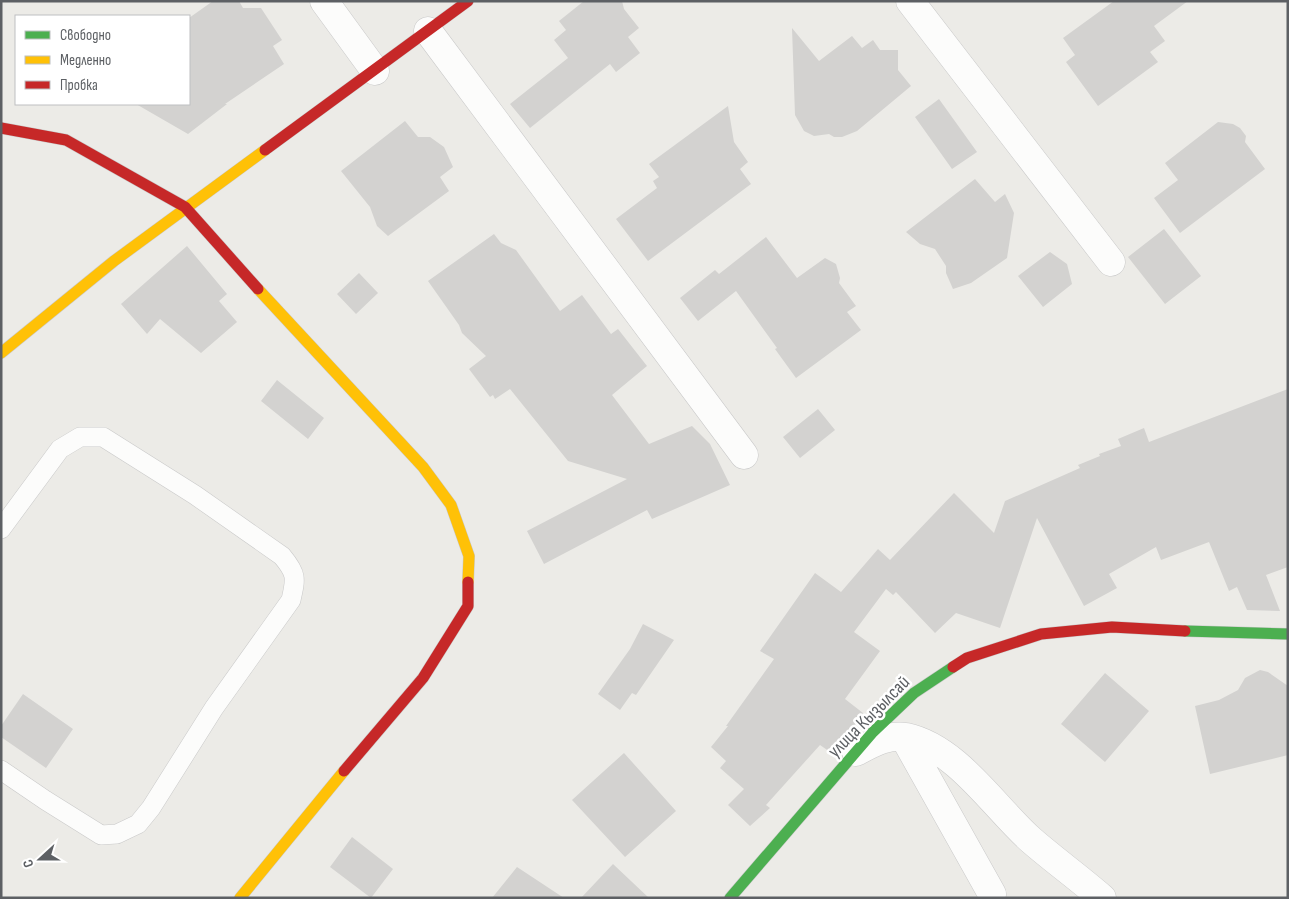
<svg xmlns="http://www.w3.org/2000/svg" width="1289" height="899" viewBox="0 0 1289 899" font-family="'Sofia Sans Condensed',sans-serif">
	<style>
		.building { fill: #d3d2d0 }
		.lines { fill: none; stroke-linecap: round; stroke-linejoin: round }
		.lane-casing { stroke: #c9c9c9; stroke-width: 20 }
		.street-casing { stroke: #c9c9c9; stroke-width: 29 }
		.fast-casing { stroke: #c9c9c9; stroke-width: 12 }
		.slow-casing { stroke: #c9c9c9; stroke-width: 12 }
		.jam-casing { stroke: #c9c9c9; stroke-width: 12 }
		.lane { stroke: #fcfcfb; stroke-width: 19 }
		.street { stroke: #fcfcfb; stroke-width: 28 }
		.fast { stroke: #4caf50; stroke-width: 11 }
		.slow { stroke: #ffc107; stroke-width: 11 }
		.jam { stroke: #c62828; stroke-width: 11 }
		.labels { text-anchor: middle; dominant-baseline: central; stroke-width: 5; stroke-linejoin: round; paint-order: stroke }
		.street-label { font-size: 19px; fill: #5d6064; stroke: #fff }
	</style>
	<rect width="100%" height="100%" fill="#ecebe7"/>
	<path class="building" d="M213 1H239L243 8H261L282 40 273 46 284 64 225 104H227L188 134 136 104H189V18Z
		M584 1H622L624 9 639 28 628 37 640 53 616 72 610 64 530 128 510 104 568 58 554 40 566 30 559 21Z
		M1114 1H1188L1154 26 1165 41 1150 52 1158 62 1098 106 1066 62 1075 55 1063 38Z
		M792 28 819 61 852 36 862 48 873 40 880 50H898V70L911 86 857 131 842 137H834L829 134 814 136 804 131 795 115Z
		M939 99 977 152 952 169 915 117Z
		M728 106 734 142 748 162 740 169 751 184 648 261 616 219 657 188 653 181 659 177 649 164Z
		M405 121 418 137H430L444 147 453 167 440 177 449 191 388 236 377 226 370 207 341 171Z
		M1218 122 1233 124 1240 128 1246 136 1245 142 1265 169 1180 233 1154 198 1178 180 1165 163Z
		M975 179 995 202 1005 194 1014 213 1007 258 971 283 953 289 946 273V266L935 249 920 244 906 232Z
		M1164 229 1201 276 1165 304 1128 257Z
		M494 234 501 243 516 250 560 311 582 295 611 334 618 329 647 366 612 395 649 444 692 426 710 444 730 485 652 519 647 510 544 564 527 531 627 479 568 461 510 389 495 399 493 395 490 397 469 369 486 356 462 333 459 325 428 281Z
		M766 237 797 278 825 258 836 264 840 278 839 283 856 306 847 312 861 330 796 378 775 349 777 348 736 291 698 321 680 298 715 270 719 274Z
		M187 246 227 294 219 301 237 322 201 353 160 319 147 334 121 304Z
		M1050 252 1067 264 1072 284 1043 307 1018 276Z
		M359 273 378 293 356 314 337 294Z
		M277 380 324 418 308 439 261 401Z
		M1288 389V567L1266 575 1280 611 1247 610 1237 587 1229 591 1209 542 1161 560 1156 547 1109 574 1117 588 1084 606 1037 518 1000 628 956 613 935 633 896 592 893 595 886 589 854 632 880 651 845 699 863 713 837 750 833 754 820 745 766 805 770 808 750 826 728 805 744 789 720 768 726 761 711 747 728 726H726L774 659 760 651 815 573 841 592 878 549 890 560 954 493 994 533 1005 501 1080 468 1078 465 1100 456 1099 454 1121 446 1118 439 1144 428 1149 442Z
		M818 409 835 430 800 458 783 437Z
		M643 624 674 640 636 695 632 693 620 710 598 694 630 649Z
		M1260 670 1268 672 1288 686V755L1210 774 1195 706 1219 700 1238 690 1245 678Z
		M1105 673 1149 711 1105 762 1061 724Z
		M23 694 73 729 46 768 1 737V726Z
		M624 753 676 811 625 857 572 800Z
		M352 837 393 869 371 898 330 867Z
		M613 864 649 898H581Z
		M517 867 564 898H492Z"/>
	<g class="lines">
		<g class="lane-casing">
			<path id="lane" d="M1 529 60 449 80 437H103L195 495 282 556C297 574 296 578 291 600L214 708 151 808 138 824 117 834 101 835 45 800 1 770"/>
		</g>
		<g class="street-casing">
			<path id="street" d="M324 1 375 71
				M910 1 1111 262
				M428 31 744 455
				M904 737 992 894
				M856 752C871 744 888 734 906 737 957 748 994 807 1031 840 1054 860 1079 878 1102 898"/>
		</g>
		<g class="fast-casing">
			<path id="fast" d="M1185 631 1288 634
				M730 898 873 732 914 693 953 667"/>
		</g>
		<g class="slow-casing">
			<path id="slow" d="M258 289 423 467 451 505 469 556 468 582
				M1 353 114 261 265 150
				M240 898 344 771"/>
		</g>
		<g class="jam-casing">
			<path id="jam" d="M1 128 66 140 185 207 258 289
				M265 150 468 1
				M953 667 967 658 1041 634 1112 627 1185 631
				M344 771 423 678 468 606V582"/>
		</g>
		<use href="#lane" class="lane"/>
		<use href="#street" class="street"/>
		<use href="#fast" class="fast"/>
		<use href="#slow" class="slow"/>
		<use href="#jam" class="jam"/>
	</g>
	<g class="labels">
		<g class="street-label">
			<text transform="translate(869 717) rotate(-45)">улица Кызылсай</text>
		</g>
	</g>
	<rect width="1289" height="899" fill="none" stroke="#5d6064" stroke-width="5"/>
	<rect x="15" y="15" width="175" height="90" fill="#ffffff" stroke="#bebfc1"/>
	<rect x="25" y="31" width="25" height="8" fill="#4caf50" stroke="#bebfc1"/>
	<text x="60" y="40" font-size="15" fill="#5d6064">Свободно</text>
	<rect x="25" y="56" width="25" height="8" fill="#ffc107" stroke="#bebfc1"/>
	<text x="60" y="65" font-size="15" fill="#5d6064">Медленно</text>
	<rect x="25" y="81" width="25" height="8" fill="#c62828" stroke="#bebfc1"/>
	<text x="60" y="90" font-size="15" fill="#5d6064">Пробка</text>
	<g transform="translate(40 859) rotate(249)" stroke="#ffffff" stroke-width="4" paint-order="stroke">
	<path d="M0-4L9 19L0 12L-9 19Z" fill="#5d6064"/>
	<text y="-8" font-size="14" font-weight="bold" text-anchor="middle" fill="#5d6064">С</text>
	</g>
</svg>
